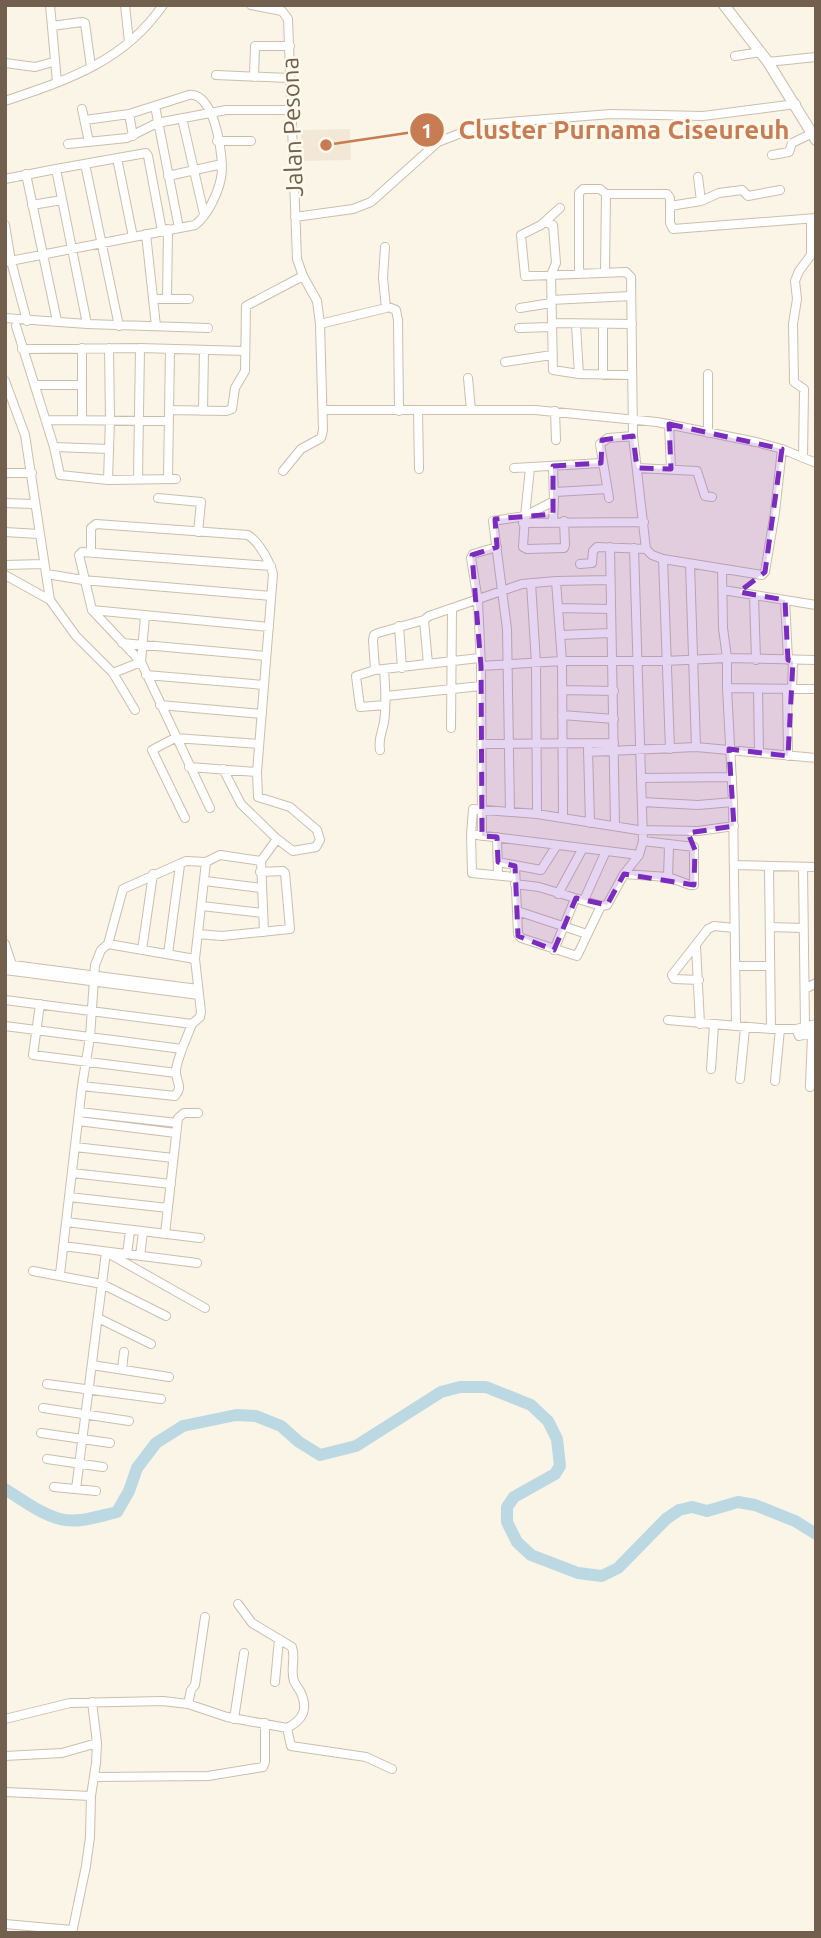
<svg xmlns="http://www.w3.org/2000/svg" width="821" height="1938" viewBox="0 0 821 1938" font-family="Ubuntu,sans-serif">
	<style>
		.residential { fill: #f2e8d5 }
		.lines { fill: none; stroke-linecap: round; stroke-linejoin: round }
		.river { stroke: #bcd9e3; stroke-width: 12 }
		.minor-casing { stroke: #ccbead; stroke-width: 10 }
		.tertiary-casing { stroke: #ccbead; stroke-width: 12 }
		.minor { stroke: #fff; stroke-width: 8 }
		.tertiary { stroke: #fff; stroke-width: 10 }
		.marked { fill: #7b2cbf; fill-opacity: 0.2; stroke: #7b2cbf; stroke-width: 5; stroke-dasharray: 14 9; stroke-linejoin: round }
		.labels { text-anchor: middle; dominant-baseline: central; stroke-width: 5; stroke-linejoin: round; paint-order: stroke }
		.street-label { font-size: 24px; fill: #735f4d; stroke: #fef9ed }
		.leader { fill: none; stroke: #c77c53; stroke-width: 2.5 }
		.callout-dot { fill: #c77c53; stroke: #fef9ed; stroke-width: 2.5 }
		.mark-label { font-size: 21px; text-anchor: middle; font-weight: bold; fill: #fff }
		.callout-label { font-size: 26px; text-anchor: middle; font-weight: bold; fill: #c77c53; stroke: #fef9ed; stroke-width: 5; stroke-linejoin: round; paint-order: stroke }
	</style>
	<rect width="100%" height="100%" fill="#fbf5e7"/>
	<path class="residential" d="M350 129 351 160 302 161 301 130Z"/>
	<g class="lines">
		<path class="river" d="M5 1489C22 1500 41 1514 60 1519 77 1524 100 1516 117 1512L129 1491 137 1468 156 1443 183 1426 236 1415 256 1416 281 1426 299 1442 320 1455 356 1446 441 1392 460 1387H486L531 1405 548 1421 557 1439 560 1466 555 1474 514 1497 507 1507V1522L517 1542 531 1555 578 1573 602 1576 618 1568 666 1519 679 1510 692 1507 707 1511 738 1502 755 1505 795 1521 816 1534"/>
		<g class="minor-casing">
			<path id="minor" d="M50 5 57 82
				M125 5 129 42
				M251 5 282 11 288 19 297 259 303 276 317 301 320 324 323 430 321 438 301 449 283 471
				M52 26 82 22 85 23 91 67
				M735 56 761 52
				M768 62 816 57
				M5 63 35 67 53 62
				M216 75 289 78
				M254 77 255 46H290
				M5 101C67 80 124 62 163 5
				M155 106 179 228
				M82 109 89 142
				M129 114 133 136
				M182 118 204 214
				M217 141H251
				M68 144 127 138 157 123 226 110H291
				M772 155 789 152 792 143 813 133
				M117 158 133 237
				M85 164 119 326
				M26 174 57 321
				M168 176 222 164
				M5 179 56 169
				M606 194H667L670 198V223L673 229 816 218
				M701 201 719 193 742 190 748 196 780 190
				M32 205 62 200
				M670 206 701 201 698 177
				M560 208 541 225 521 235 525 276 626 272 631 277 633 436 646 549
				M295 217 353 209 371 202 438 142 484 124 611 114 703 116 796 104
				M545 222 553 225 556 263 551 275 553 370 579 374 631 375
				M5 225 11 261 27 321
				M146 234 156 326
				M5 262 195 225C208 215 218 193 221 178 225 160 215 91 189 95L129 114 85 120
				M579 274V193L583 189H600L606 194 605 272
				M153 299H189
				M167 299 168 229
				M551 300 631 296
				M386 306 396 310 398 320 399 411
				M520 308 551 303
				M5 318 87 324 208 328
				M552 323 632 324
				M87 324 56 169 146 153 148 156 162 231
				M320 324 386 308 383 278 385 247
				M576 325 579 374
				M603 325V375
				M16 326 54 447 60 475 108 480 176 479
				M519 328 552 327
				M82 348V420
				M22 349 140 348 245 351
				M505 362 552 355
				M468 378 471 410
				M5 381 25 435 50 600 76 636 113 673 135 710
				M35 385H81
				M169 410 226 411 232 409 235 388 245 371 246 306 303 276
				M324 410H535L657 422 756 442 782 449 816 463
				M203 411 204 350
				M418 411 419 469
				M555 411 556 440
				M46 420 169 421
				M669 424 671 469
				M708 433V374
				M54 447 109 449
				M803 458 804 389 794 382 793 324 797 299 795 281 799 271 811 255V219
				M553 466 554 501 525 516 523 547 527 549 564 548 565 545 564 521
				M514 468 601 463
				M637 468 697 471 705 496 712 497
				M5 473H32
				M138 478 140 348
				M168 479 170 349
				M108 480 110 419 109 348
				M555 492 607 489
				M158 498 201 502 198 532
				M609 498 600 444 608 438 633 436
				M5 503 34 504
				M553 522 554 501
				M523 523 644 522
				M5 532 39 534
				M610 547 615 825
				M91 553V528L96 524 248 535C259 542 270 562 273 574L257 772 189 767
				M663 559 670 749
				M580 564 592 563 593 551 597 547 646 549 652 555 663 559 762 575 765 572 775 512 782 449
				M690 564 696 747
				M5 565 43 564
				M722 570 723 628 727 658V688L733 802 736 1025
				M47 574 83 580 271 596
				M5 575 50 600
				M556 581 562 661 563 818
				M531 583 536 663 537 814
				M723 590 816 605
				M754 596 756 660
				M785 600 788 660
				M559 608 610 609
				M92 610 269 627
				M424 620 428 664
				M399 626 402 668
				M561 635 610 633
				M122 643 266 656
				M481 666 562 661H665L727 658 816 660
				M375 670 373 640 374 635 378 633 424 620 429 616 522 584 556 581 610 580
				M113 673 141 662 145 616
				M146 675 264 685
				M727 688 816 689
				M758 689 759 753
				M787 689 788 756
				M792 689 793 661
				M562 690 614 691
				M386 696 481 686
				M160 705 262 714
				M385 705 360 707 356 676 375 670 479 658
				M562 715 614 719
				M451 728 452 609
				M482 744 614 743
				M588 749 590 823
				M380 750C378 738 382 733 384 722 387 704 385 687 384 669
				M588 752 696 747 816 758
				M223 769 241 804 277 839 261 861 264 932
				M257 772 258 797 290 807 317 830 320 840 316 847 293 851 277 839
				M642 778 732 777
				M642 802 698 805 733 802
				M210 808 141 662 92 610 79 555 82 552 271 566
				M510 812 507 629 493 521 525 516 530 468
				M185 818 152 750 175 738 259 744
				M477 835 639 855
				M482 836 481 666 478 601 471 558 473 554 497 547
				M497 837 498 874
				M498 862 541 870 557 845
				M734 865 816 867
				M515 866 518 934 521 938 577 956 601 906
				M769 867 771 1029
				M803 867 805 1028
				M624 874 668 877 690 885H694V847L643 841
				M514 877 472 873 471 835 473 809 537 814 638 830 698 831 734 826
				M668 877 669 846
				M205 881 261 888
				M515 884 539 887 601 906 607 905 624 874 639 855 643 841 634 548
				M558 894 583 848
				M584 900 606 851
				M202 906 263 913
				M517 911 587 934
				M770 927 803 928
				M198 934 222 936 290 929 285 873 283 871 260 872
				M5 944 12 965
				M108 944 195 959
				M696 946 700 1024
				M142 950 153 874
				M554 950 575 899
				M168 954 180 865
				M5 964 198 989
				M735 966H770
				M5 970 199 995
				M699 980 674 979 672 975 708 929 714 926 734 928
				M805 989 816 983
				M5 1000 192 1024
				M40 1004 33 1055 176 1073
				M668 1020 771 1029H796L816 1024
				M5 1026 182 1049 192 1024 200 1017 201 1012 195 959 206 862
				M796 1029 799 1036 816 1032
				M711 1069 714 1025
				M740 1079 745 1028
				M775 1081 780 1029
				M82 1086 175 1096C183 1086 177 1084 176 1073 175 1067 180 1056 182 1049
				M810 1087 812 1034
				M79 1112 177 1123
				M78 1121 176 1133
				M75 1147 173 1158
				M72 1173 171 1184
				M69 1197 168 1208
				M66 1222 200 1238
				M165 1234 178 1118 184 1113H198
				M63 1246 197 1263
				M127 1254 130 1231
				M140 1256 143 1232
				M33 1271 102 1284 166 1316
				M60 1274 82 1086 90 1037 95 965 101 950 108 944 123 889 186 861 206 862 220 855 261 861
				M98 1318 151 1344
				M92 1365 169 1377
				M122 1369 124 1352
				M47 1384 161 1399
				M43 1408 129 1421
				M41 1433 110 1443
				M47 1459 103 1467
				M54 1487 96 1491
				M76 1489 106 1252 205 1308
				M238 1604 252 1623 292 1647C296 1658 290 1670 294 1681 296 1686 297 1686 300 1691 309 1709 303 1720 287 1728
				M275 1682 279 1639
				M188 1704 191 1690 195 1685 205 1617
				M5 1719 70 1703 163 1701 188 1704 227 1717 287 1728 291 1746 366 1757 392 1769
				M234 1719 244 1653
				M5 1756 62 1753 97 1743
				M95 1777 208 1776 263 1767 265 1762V1723
				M5 1792 91 1796
				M5 1924 72 1930
				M72 1933 86 1866 90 1837 91 1796 96 1763 97 1743 92 1702"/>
		</g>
		<g class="tertiary-casing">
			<path id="tertiary" d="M724 5 768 62 816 140"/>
		</g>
		<use href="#minor" class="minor"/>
		<use href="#tertiary" class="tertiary"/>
	</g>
	<path class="marked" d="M669 424 782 449 765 572 739 592 785 600 788 660 793 661 788 756 729 749 734 826 688 833 695 850 694 885 624 874 607 905 576 898 554 950 518 936 515 866 498 862 497 837 482 836 481 666 472 555 497 547 495 519 553 514V466L601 463 602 440 633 436 637 468 671 469Z"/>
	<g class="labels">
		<g class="street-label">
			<text transform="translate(292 127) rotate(-92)">Jalan Pesona</text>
		</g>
	</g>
	<path class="leader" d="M326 145L427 130"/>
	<g class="callout-dot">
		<circle cx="326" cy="145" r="7"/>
		<circle cx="427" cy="130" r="18"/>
	</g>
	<g class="mark-label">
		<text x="427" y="138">1</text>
	</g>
	<g class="callout-label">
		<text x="624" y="139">Cluster Purnama Ciseureuh</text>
	</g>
	<rect width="821" height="1938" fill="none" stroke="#735f4d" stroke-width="14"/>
</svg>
